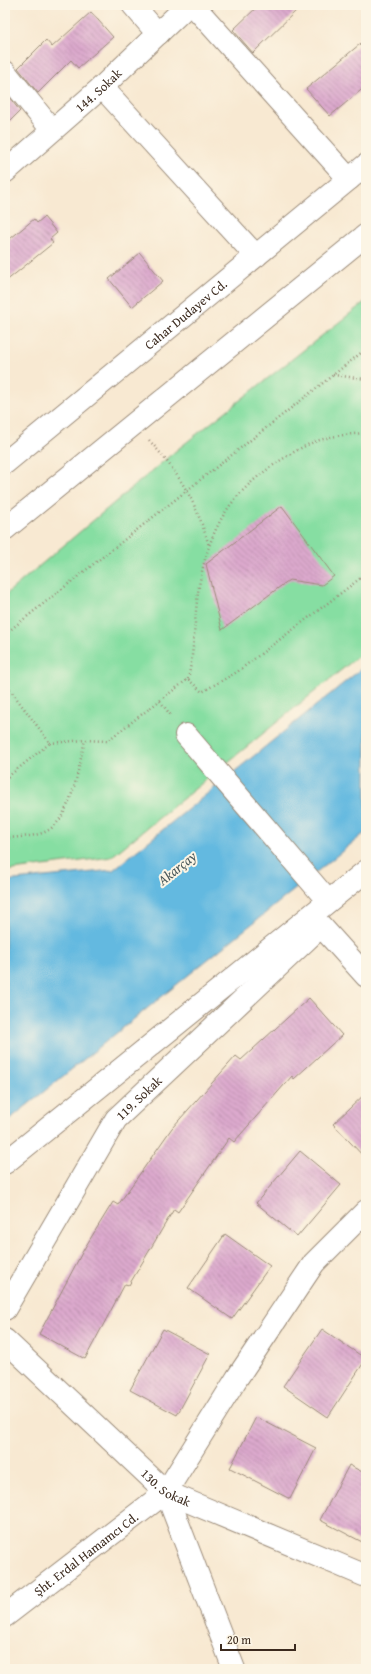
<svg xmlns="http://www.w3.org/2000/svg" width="371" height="1674" viewBox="0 0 371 1674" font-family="'Gentium Book Plus',serif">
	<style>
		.park { fill: #86dea2; stroke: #608460 }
		.water { fill: #63b9e0; stroke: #4f727f }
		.building { fill: url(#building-back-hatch) }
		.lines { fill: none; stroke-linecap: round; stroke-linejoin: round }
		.street-casing { stroke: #9a8a78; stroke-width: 24 }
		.secondary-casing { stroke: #9a8a78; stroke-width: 24 }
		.path { stroke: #9a8a78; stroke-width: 2.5; stroke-dasharray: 1 3; stroke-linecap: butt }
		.street { stroke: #fff; stroke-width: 22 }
		.secondary { stroke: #fff; stroke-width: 22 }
		.labels { text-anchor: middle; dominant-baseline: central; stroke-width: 4; stroke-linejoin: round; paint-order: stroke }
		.street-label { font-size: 13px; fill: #3b2a1e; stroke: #fcf5e5 }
		.water-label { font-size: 14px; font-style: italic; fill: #475558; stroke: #fcf5e5 }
	</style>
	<defs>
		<pattern id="building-back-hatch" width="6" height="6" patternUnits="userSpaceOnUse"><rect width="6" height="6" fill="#dca9cd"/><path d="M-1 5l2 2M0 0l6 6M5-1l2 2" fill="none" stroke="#b48aa6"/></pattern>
	</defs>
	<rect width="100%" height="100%" fill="#fcf5e5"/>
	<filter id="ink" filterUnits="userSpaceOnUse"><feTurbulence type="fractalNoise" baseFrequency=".025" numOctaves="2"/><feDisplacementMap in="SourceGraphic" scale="8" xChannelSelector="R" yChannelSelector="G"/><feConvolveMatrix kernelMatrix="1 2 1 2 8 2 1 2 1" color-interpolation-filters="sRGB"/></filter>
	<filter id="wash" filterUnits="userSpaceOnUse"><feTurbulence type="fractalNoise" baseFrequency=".012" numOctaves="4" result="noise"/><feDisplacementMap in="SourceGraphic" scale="16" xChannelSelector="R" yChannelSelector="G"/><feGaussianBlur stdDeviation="0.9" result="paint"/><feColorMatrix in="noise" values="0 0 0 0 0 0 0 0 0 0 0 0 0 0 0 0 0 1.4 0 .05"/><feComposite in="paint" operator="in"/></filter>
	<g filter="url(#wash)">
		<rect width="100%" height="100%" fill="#f8e9d2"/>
		<path class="park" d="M366 301V650L111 857 5 871V595L178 449Z"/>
		<path class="water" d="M366 665V832L5 1123V881L113 870Z"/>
		<g id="blocks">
			<path class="building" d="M259 5H302L253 53 233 30Z
				M91 12 113 37 78 68 71 60 38 93 18 68 46 40 52 47Z
				M366 39V86L330 116 306 89Z
				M5 92 20 111 5 126Z
				M44 217 57 233 50 239 53 243 5 282V243L34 219 37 223Z
				M140 253 163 281 132 307 109 279Z
				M282 506 334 576 322 585 289 580 222 630 206 564Z
				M309 998 342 1035 294 1079 292 1076 234 1142 229 1138 178 1212 174 1209 129 1285 125 1284 85 1359 39 1334 84 1249 113 1202 118 1205 172 1128 236 1056 241 1060Z
				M366 1093V1159L333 1124Z
				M300 1151 341 1185 297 1237 256 1203Z
				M225 1234 270 1266 232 1319 188 1288Z
				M163 1329 210 1354 177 1415 130 1390Z
				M322 1329 366 1359 328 1417 283 1386Z
				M256 1417 316 1448 290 1499 230 1468Z
				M349 1465 366 1474V1544L320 1520Z"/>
		</g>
	</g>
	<g filter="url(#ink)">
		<use href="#blocks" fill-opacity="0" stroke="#9a8a78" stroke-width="1"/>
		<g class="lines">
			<g class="street-casing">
				<g id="street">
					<path d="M133 5 158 34"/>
					<path d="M193 5 349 179"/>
					<path d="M5 72 52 130"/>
					<path d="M102 87 256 256"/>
					<path id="s1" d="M5 172 102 87 188 5"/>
					<path d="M186 735 328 901"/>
					<path d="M5 1163 366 871"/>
					<path id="s2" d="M5 1309 116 1119 321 926 366 976"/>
					<path id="s3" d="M5 1340 166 1492 366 1576"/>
					<path d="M166 1492 234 1669"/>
					<path id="s4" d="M5 1616 166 1492 237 1378 314 1263 366 1211"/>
				</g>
			</g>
			<g class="secondary-casing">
				<g id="secondary">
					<path id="s5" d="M5 463 366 165"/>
					<path d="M5 529 366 235"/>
				</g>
			</g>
			<path class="path" d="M333 375 366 379
				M149 440C180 475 196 501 209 546
				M5 634 366 349
				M188 679C195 648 194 617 199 586 210 526 230 493 281 460 295 451 310 442 327 438 339 435 353 434 366 433
				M5 683 50 743 5 779
				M160 701 172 717
				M50 743 85 740 107 741 188 679 202 692 237 672 366 574
				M5 838C18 837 35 837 47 831 72 818 79 764 85 740"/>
			<use href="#street" class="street"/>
			<use href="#secondary" class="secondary"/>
		</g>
	</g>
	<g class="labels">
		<g class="street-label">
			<text stroke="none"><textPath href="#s1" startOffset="124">144. Sokak</textPath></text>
			<text stroke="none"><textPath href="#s5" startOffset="234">Cahar Dudayev Cd.</textPath></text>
			<text stroke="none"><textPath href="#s2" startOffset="251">119. Sokak</textPath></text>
			<text stroke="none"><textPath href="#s3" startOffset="219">130. Sokak</textPath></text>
			<text stroke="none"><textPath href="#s4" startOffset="102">Şht. Erdal Hamamcı Cd.</textPath></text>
		</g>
		<g class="water-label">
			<text transform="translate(177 868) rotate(-39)">Akarçay</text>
		</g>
	</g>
	<rect width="371" height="1674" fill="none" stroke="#fcf5e5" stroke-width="20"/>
	<path d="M221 1644v6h74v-6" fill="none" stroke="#3b2a1e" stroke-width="2"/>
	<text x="227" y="1644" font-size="12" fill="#3b2a1e" stroke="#fcf5e5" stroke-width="3" paint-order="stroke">20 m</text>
</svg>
